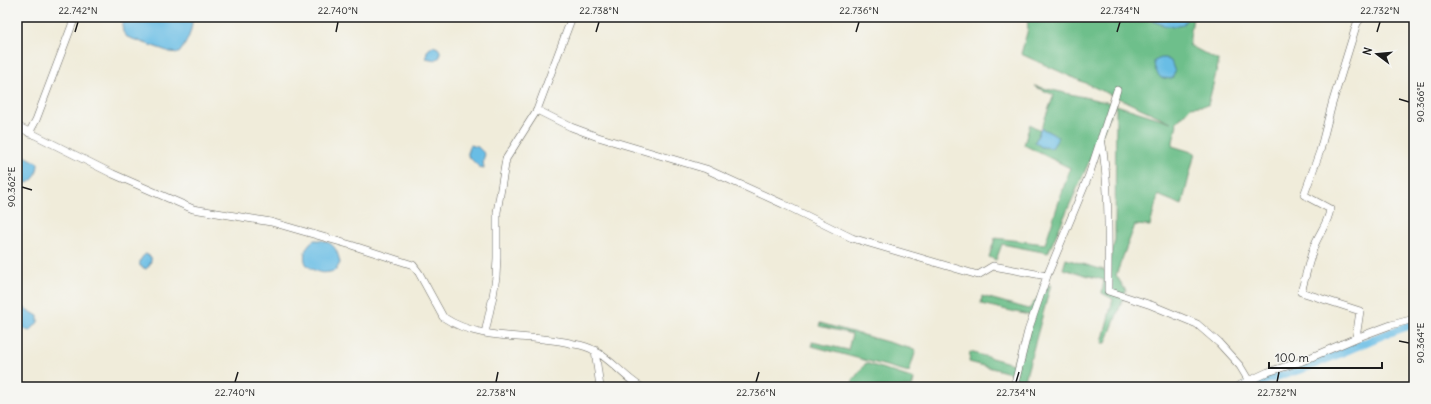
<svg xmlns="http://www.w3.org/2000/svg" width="1431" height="404" viewBox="0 0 1431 404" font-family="Delius,sans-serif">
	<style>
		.forest { fill: #6ebf8b; stroke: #456e54 }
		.water { fill: #69bde5; stroke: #426c80 }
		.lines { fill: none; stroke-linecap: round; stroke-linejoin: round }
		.canal { stroke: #69bde5; stroke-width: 8 }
		.minor-casing { stroke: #66655e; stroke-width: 8 }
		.minor { stroke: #fff; stroke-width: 7 }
		.ticks { fill: none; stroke: #1c1c1c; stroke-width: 1.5 }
		.neatline { fill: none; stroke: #1c1c1c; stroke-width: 1.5 }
		.ticks-label { font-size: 10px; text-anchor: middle; fill: #1c1c1c }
	</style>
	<rect width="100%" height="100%" fill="#f6f6f2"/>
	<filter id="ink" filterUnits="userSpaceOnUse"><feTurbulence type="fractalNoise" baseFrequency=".025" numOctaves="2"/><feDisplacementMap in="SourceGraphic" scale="8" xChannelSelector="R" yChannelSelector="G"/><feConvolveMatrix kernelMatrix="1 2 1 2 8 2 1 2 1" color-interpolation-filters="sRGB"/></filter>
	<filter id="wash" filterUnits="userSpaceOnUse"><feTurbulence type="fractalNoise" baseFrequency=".012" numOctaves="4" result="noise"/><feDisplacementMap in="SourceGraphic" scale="16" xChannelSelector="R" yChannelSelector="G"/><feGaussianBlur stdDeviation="0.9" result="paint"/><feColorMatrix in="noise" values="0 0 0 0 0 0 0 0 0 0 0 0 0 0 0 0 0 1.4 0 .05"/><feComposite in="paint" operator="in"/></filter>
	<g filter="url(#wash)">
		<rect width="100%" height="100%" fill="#f0ecda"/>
		<path class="forest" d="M1027 17H1193L1189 45 1219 61 1208 105 1191 107 1176 123 1177 124 1172 146 1195 153 1182 205 1158 195 1150 226 1135 225 1116 275 1126 291 1106 343H1102L1113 299 1102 293 1104 280 1063 269 1066 259 1107 271 1115 240 1116 105 1171 122 1021 54 1028 29Z
			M1034 86 1115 104 1048 253 1002 244 996 260 989 257 995 238 1045 244 1070 168 1024 145 1030 124 1040 131 1054 95Z
			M1051 284 1023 387H1011L1014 374 969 362 970 352 1013 364 1033 316 981 304 982 296 1029 309 1045 288Z
			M820 323 916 350 909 372 812 346V342L848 350 852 334 819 326Z
			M866 363 914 379 912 387H851L853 380Z"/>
		<path class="water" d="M127 17H192C193 30 187 43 179 53L170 52 127 37 123 32 122 24Z
			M1154 17H1188L1183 25C1171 28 1164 26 1153 21Z
			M433 46 438 48 440 51V57L435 60 426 58 427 51Z
			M1161 58H1165L1171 61 1175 72 1172 79 1161 78C1156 72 1154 68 1154 61Z
			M1041 128 1059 137 1052 148 1041 147 1035 142Z
			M470 145 478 147 485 154 483 161 484 168 479 167 468 156V150Z
			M22 156H25L38 163C38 176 29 190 17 179V161L19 157Z
			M314 240C331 240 337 246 340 263L336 270C324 275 315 273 306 264 302 255 306 245 314 240Z
			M146 254 151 257C152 261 149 267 146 269L140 266C139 261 142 256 146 254Z
			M24 308 38 316V322L30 331 23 329C20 319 16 317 24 308Z"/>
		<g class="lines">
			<path class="canal" d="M1246 387 1282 375 1306 368 1383 335 1414 324"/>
		</g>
	</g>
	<g filter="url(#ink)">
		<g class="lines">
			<g class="minor-casing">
				<path id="minor" d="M537 110 571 127 598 137 706 169 783 204 852 238 978 275 993 266 1047 276
					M17 126 113 174 193 209 271 222 351 245 413 265 419 273 443 317C482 343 531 333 574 344 581 345 589 347 595 351 612 360 624 377 641 387
					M29 133 36 120 75 17
					M1101 138C1110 188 1108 240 1108 291L1151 305 1197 324 1219 343 1240 366 1249 381
					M485 333 493 296 496 277 497 258V212L506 159 537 110 572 17
					M1356 338 1360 311 1301 292C1306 276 1309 259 1315 244 1320 232 1329 221 1330 209L1304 195 1320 151 1332 104 1357 23 1362 17
					M595 350 600 387
					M1014 387 1028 331 1047 276 1089 175 1117 90
					M1236 387 1268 372 1300 362 1356 338 1391 325 1414 319"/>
			</g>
			<use href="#minor" class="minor"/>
		</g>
	</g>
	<path class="ticks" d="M75 32 78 22M336 32 338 22M596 32 599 22M856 32 859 22M1117 32 1120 22M1377 32 1380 22M1399 99 1409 102M22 187 32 190M1399 341 1409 343M235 382 238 372M496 382 498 372M756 382 759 372M1016 382 1019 372M1277 382 1279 372"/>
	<rect width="1431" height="404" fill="none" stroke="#f6f6f2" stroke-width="44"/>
	<g transform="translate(1377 54) rotate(286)" stroke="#f6f6f2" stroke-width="3" paint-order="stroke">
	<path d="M0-3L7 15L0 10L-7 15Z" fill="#1c1c1c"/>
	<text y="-6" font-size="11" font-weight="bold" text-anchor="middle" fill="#1c1c1c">N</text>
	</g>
	<path d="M1269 362v6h113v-6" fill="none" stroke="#1c1c1c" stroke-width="2"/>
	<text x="1275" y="362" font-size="12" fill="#1c1c1c" stroke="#f6f6f2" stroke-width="3" paint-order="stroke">100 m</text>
	<rect x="22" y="22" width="1387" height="360" class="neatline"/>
	<g class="ticks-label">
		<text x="78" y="14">22.742°N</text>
		<text x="338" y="14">22.740°N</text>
		<text x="599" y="14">22.738°N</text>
		<text x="859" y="14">22.736°N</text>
		<text x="1120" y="14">22.734°N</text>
		<text x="1380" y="14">22.732°N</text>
		<text transform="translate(1420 102) rotate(-90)" y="4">90.366°E</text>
		<text transform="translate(11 187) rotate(-90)" y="4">90.362°E</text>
		<text transform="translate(1420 343) rotate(-90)" y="4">90.364°E</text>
		<text x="235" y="396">22.740°N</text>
		<text x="496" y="396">22.738°N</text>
		<text x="756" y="396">22.736°N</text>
		<text x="1016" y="396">22.734°N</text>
		<text x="1277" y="396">22.732°N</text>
	</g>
</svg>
